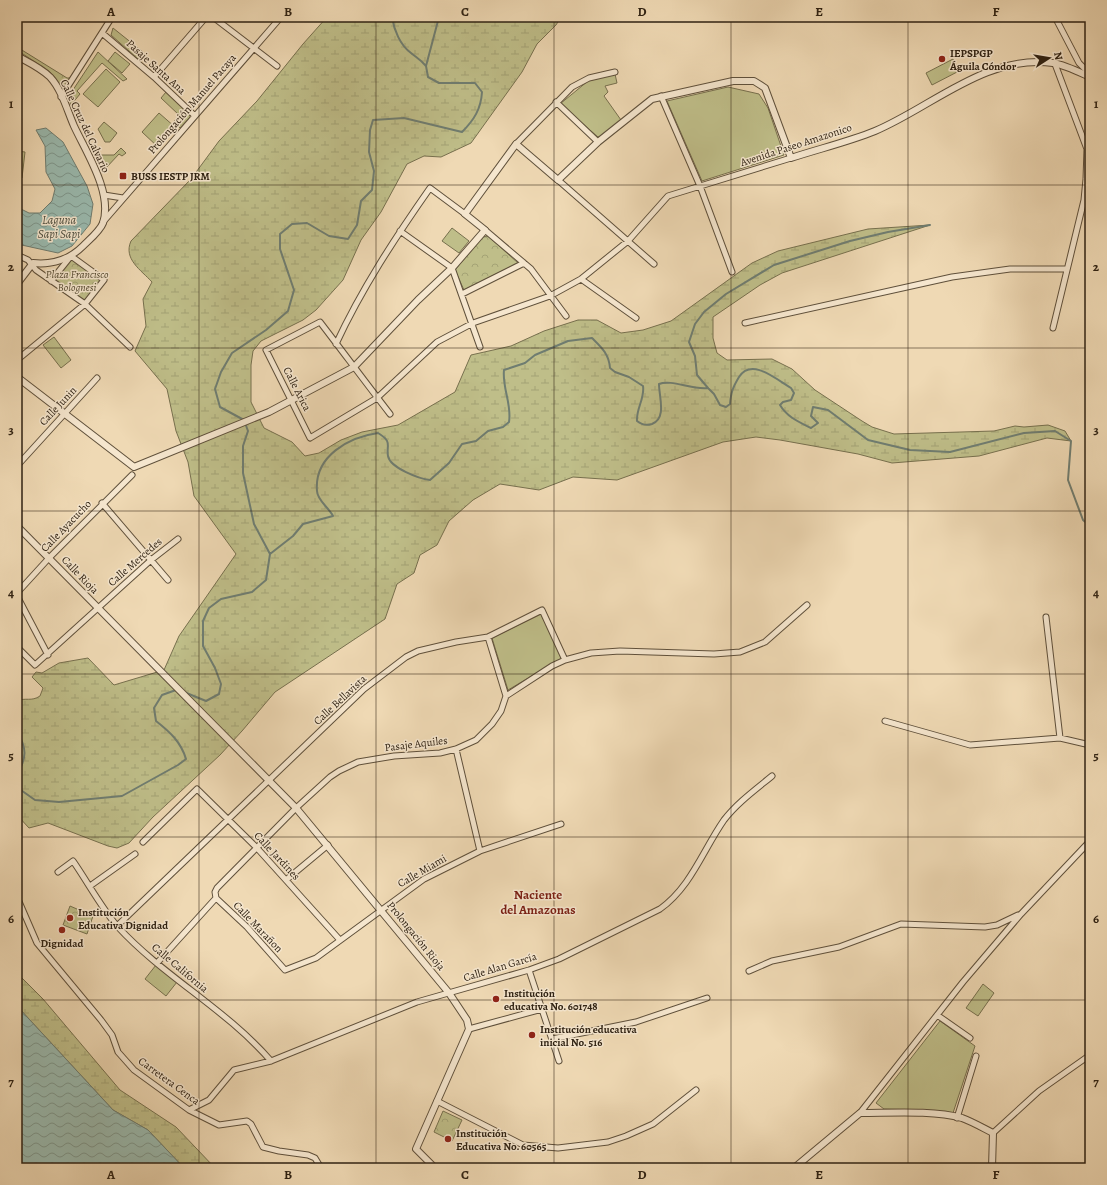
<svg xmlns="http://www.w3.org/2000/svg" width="1107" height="1185" viewBox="0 0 1107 1185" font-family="Alegreya,serif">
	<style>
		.green { fill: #bfbe89; stroke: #77704e }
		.forest { fill: url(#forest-crowns); stroke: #77704e }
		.wetland { fill: url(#wetland-marsh); stroke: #77704e }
		.water { fill: url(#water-waves); stroke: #6f7d71 }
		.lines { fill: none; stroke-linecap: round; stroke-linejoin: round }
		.stream { stroke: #6f7d71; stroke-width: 2 }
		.minor-casing { stroke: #5f503b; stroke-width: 7 }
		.tertiary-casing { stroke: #5f503b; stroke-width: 8 }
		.minor { stroke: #f5e6ce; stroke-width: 5 }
		.tertiary { stroke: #f5e6ce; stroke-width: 6 }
		.grid { fill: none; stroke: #2f2213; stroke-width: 1; stroke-opacity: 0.55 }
		.poi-dot { fill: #8f2418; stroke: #f5e6ce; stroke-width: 1.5 }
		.labels { text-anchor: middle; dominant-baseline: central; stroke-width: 3; stroke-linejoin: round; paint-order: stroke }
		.poi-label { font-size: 11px; font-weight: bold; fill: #2f2213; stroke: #f5e6ce; text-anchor: start }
		.street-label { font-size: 11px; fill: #2f2213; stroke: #f5e6ce }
		.park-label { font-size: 11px; font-style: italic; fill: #534930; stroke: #f5e6ce }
		.water-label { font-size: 12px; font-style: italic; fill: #4f5042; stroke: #f5e6ce }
		.quarter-label { font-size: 13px; font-weight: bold; fill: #7a1f14; stroke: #f5e6ce }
		.neatline { fill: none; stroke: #2f2213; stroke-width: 1.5 }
		.grid-label { font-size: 13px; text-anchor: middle; font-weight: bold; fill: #2f2213 }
	</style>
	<defs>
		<pattern id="forest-crowns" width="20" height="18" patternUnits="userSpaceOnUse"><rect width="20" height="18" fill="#bfbe89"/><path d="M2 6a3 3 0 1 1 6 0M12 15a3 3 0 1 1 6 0" fill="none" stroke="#a4a375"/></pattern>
		<pattern id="wetland-marsh" width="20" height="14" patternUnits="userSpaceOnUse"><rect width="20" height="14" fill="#bfbe89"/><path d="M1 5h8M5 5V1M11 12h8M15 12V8" fill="none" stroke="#a4a375"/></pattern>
		<pattern id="water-waves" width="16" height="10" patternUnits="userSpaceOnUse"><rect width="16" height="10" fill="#9abaaf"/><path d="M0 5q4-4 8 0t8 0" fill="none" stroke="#7e978d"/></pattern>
	</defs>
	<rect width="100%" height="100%" fill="#efd9b4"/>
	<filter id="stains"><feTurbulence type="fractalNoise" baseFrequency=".005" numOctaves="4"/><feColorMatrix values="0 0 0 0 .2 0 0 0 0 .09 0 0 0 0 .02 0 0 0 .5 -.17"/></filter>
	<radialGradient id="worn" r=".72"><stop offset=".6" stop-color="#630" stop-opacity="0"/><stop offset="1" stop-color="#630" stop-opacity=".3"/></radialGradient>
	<path class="green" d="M113 28 143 52 138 59 111 35Z
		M98 52 127 79 123 81 102 63 77 91 80 94 71 105 69 96Z
		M115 52 130 64 122 73 108 61Z
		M953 59 959 71 932 85 926 73Z
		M106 69 120 82 98 107 83 94Z
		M615 74 617 83 605 86 608 92 604 96 621 120 601 137H598L560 104 588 81Z
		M728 87 759 94 768 108 784 155 702 181 667 101Z
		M166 92 190 114V117L180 128 174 122 179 115 161 98Z
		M159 113 175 127 158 147 142 132Z
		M104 122 117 133 110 142H105L98 129Z
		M121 148 126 153 122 156 119 154 105 169 98 155H114Z
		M17 151 25 152 22 178 17 177Z
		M452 228 469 241 459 253 442 241Z
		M54 337 71 360 61 368 43 345Z
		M541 614 562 658 508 690 492 638Z
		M156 965 177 982 166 996 145 979Z
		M983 984 994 993 978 1016 966 1008Z
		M940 1021 975 1046 953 1113 923 1110 884 1109 876 1103Z"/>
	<path class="forest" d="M17 47 67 78H70L64 88 61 87 50 72 17 50Z
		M488 236 518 263 464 290 455 270 482 237Z
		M71 258 101 281 86 302 54 281Z
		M70 906 93 916 87 934 63 925Z
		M443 1111 462 1120 452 1141 434 1132Z"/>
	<path class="wetland" d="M327 17H561L556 25 537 44 522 72 471 143 441 157 424 156 407 164 381 212 361 240 343 280 316 310 303 320 261 341 253 351 251 365V402L264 428 292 442 305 456 319 453 341 440 362 432 398 425 455 392 471 355 511 346 544 331 578 320H597L621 333 643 330 671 321 752 263 778 251 868 229 930 225 782 273 760 285 713 317V338L717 353 727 360 772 359 792 369 815 390 862 421 872 427 894 434 994 431 1015 426 1024 427 1048 425 1065 431 1071 441 1047 438 979 456 892 463 858 454 780 440 756 437 723 442 617 480 573 477 539 490 500 484 473 500 449 521 437 545 420 555 414 573 397 584 385 619 275 692 242 731 220 755 153 817 129 843 117 848 108 846 48 823 29 828 17 815V701C26 697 31 702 40 696L43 688 32 677 36 672 42 673 59 663 88 658 114 685 164 670 179 636 236 554 194 496 188 462 176 431 167 389 135 351 146 326 143 299 152 282C141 270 123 259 131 241L191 179 219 141 257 101 303 44Z
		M17 973 43 999 120 1090 176 1127 215 1168H184L148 1130 113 1110 17 1006Z"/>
	<path class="water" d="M46 128 63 142 87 186 93 204 90 224 72 246 58 253 17 244V207L29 213H40L52 201 55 189 46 172 45 146 36 130Z
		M17 1006 113 1110 148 1130 184 1168H17Z"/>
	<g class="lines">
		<path class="stream" d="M392 17C394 30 400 45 411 53 417 58 421 60 426 66
			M708 388 697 375 695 356 689 342 695 324 704 312 726 294 774 265 850 241 888 232 930 225
			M270 554 293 536 303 524 333 516C329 508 317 500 317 491 314 456 349 437 378 433 393 442 386 445 388 456 390 468 420 479 430 480L449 463 462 444 476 441 488 431 503 427 509 422C512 404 502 388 504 370L525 363 535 355 568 341 592 338C602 348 609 354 610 368L615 372 629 377 643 386C645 398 636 409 637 421 642 425 646 426 652 424 667 418 659 397 659 384 672 379 691 390 708 388L714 394 720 405 726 407 730 404C731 392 733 387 739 377 752 357 777 380 791 388L794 393 791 400 783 402 780 405C787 417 799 422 811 428L818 423 811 416 813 407 828 410 868 440 910 450 950 452 1024 433 1055 431 1071 441 1068 480 1083 520 1090 526
			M184 692 206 701 219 694 221 684 215 668 203 646V621L209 608 221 599 252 592 266 580 270 554 254 524 243 473V446L248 431 244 420 220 407 215 389 221 372 232 353 266 330 288 311 294 290 280 249V234L292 224 307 223 329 236 348 239 357 225 361 201 372 190 374 171 369 152 370 130 373 120 404 118 462 132C474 120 481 109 482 92L475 83H439L428 77 426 66 439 17
			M17 731C27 749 27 757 17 775
			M17 776 18 788 35 800 59 802 122 796 178 765 186 759C181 742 170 732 156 721L154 708 162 695 176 690"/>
		<g class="minor-casing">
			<path id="minor" d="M213 17 277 66
				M1055 17 1079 63 1090 74
				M102 33 154 77 195 116
				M154 77 206 17
				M661 96 700 186 732 272
				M61 97 112 17
				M556 102 598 142
				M516 144 572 87 589 78 615 72
				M558 180 654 264
				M104 195 123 198
				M103 222 281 17
				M485 230 531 269 566 316
				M400 231 452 268 480 347
				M17 255 28 260 36 270 85 304 130 347
				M581 279 636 318
				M462 294 524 263
				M745 323 952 277 1010 269H1066
				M1053 328 1084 200 1086 179 1087 149 1055 64
				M336 344C362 288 395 238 430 188L465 214
				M17 360 85 304 104 280 71 256 51 281
				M390 414C366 383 343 352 320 322L266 350 310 438 377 398 437 342 473 323 550 296 581 279 628 241 668 196 791 158
				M17 466 97 378
				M102 503 168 580
				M17 593 49 558 132 475
				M17 596 48 655
				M1046 617 1060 738
				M488 637 506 696
				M17 647 35 665 151 560 178 539
				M885 721 970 745 1060 738 1090 745
				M456 749 480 851
				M143 842 197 789 257 848 339 939
				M58 872 73 861C87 881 102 909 118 927 164 977 226 1009 271 1061
				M286 880 328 845
				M90 886 135 854
				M17 897 37 943 101 1020 112 1035 118 1052 134 1070 189 1110 219 1125 247 1121 251 1124 263 1147 279 1151 308 1155 315 1158 321 1168
				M216 898 247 927 285 970 316 958 424 879 480 851 561 824
				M117 926 364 689 406 657 418 651 456 642 488 637 542 610 565 660
				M157 963 216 898 215 892 217 888 296 808 330 777 339 771 358 762 394 756 440 753 456 749 476 740 492 724 501 711 506 696 552 666 565 660 591 653 620 651 714 654 740 652 765 642 807 605
				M529 970 559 1061
				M749 971 772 961 839 947 901 924 985 927 997 925 1018 915
				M937 1015 970 1038
				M469 1029 542 1009
				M552 1039 636 1022 707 998
				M437 1101 523 1145 558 1148 608 1142 626 1136 653 1124 696 1090
				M189 1110 209 1100 234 1070 271 1061 417 1002 529 970 559 959 660 909C691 887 703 850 724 820 737 803 755 790 772 776
				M860 1113 963 982 1021 914 1090 841
				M957 1118 976 1056
				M993 1133 1039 1091 1090 1055"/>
		</g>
		<g class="tertiary-casing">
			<path id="tertiary" d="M17 56C28 62 41 68 50 77 62 90 67 110 74 126 86 152 113 193 103 223 100 231 89 240 83 246 70 259 52 265 33 263L17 284
				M17 377 134 467 269 412 354 367 418 300 452 268 485 230 465 214 516 144 558 180 598 142 652 99 733 81H754L765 88 791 158C818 149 848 142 875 131 932 107 986 54 1053 63 1065 65 1079 72 1090 77
				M17 526 296 808 449 993 467 1020 469 1029 416 1149 435 1168
				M794 1168 860 1113C891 1113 933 1110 962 1118 973 1122 983 1128 993 1133L992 1168"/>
		</g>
		<use href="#minor" class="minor"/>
		<use href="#tertiary" class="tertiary"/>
	</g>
	<path class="grid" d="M199 17V1168M376 17V1168M554 17V1168M731 17V1168M908 17V1168M17 185H1090M17 348H1090M17 511H1090M17 674H1090M17 837H1090M17 1000H1090"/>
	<g class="poi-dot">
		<circle cx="942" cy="59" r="4"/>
		<rect x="119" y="172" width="8" height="8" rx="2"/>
		<circle cx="70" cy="918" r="4"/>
		<circle cx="62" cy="930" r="4"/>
		<circle cx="496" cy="999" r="4"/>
		<circle cx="532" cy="1035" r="4"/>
		<circle cx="448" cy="1139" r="4"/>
	</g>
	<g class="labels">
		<g class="poi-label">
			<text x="950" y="53">IEPSPGP<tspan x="950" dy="13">Águila Cóndor</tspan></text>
			<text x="131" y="176">BUSS IESTP JRM</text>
			<text x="78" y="912">Institución<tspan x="78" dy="13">Educativa Dignidad</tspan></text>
			<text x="62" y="943" text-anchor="middle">Dignidad</text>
			<text x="504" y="993">Institución<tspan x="504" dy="13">educativa No. 601748</tspan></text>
			<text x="540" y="1029">Institución educativa<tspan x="540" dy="13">inicial No. 516</tspan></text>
			<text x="456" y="1133">Institución<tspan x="456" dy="13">Educativa No. 60565</tspan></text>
		</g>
		<g class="street-label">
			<text transform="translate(156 67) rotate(42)">Pasaje Santa Ana</text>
			<text transform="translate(192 104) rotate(-49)">Prolongación Manuel Pacaya</text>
			<text transform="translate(85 126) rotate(65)">Calle Cruz del Calvario</text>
			<text transform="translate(796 145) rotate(-18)">Avenida Paseo Amazonico</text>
			<text transform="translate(297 389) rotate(63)">Calle Arica</text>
			<text transform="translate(58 406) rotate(-47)">Calle Junin</text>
			<text transform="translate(66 526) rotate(-46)">Calle Ayacucho</text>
			<text transform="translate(135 562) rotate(-41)">Calle Mercedes</text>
			<text transform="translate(80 575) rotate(46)">Calle Rioja</text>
			<text transform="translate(340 700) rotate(-43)">Calle Bellavista</text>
			<text transform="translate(416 744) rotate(-7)">Pasaje Aquiles</text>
			<text transform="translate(277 856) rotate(47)">Calle Jardines</text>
			<text transform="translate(422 871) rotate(-30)">Calle Miami</text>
			<text transform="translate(258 927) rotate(46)">Calle Marañon</text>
			<text transform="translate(416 936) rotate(51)">Prolongación Rioja</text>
			<text transform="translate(500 967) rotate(-17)">Calle Alan García</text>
			<text transform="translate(180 968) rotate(40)">Calle California</text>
			<text transform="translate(169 1081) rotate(36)">Carretera Cenca</text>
		</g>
		<g class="park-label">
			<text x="77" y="274">Plaza Francisco<tspan x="77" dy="13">Bolognesi</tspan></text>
		</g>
		<g class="water-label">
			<text x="59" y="220">Laguna<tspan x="59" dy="14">Sapi Sapi</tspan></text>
		</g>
		<g class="quarter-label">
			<text x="538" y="894">Naciente<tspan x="538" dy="15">del Amazonas</tspan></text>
		</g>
	</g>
	<rect width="1107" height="1185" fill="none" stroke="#efd9b4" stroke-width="44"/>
	<g transform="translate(1049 58) rotate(78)" stroke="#f5e6ce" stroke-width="3" paint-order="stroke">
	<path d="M0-3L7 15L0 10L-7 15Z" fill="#2f2213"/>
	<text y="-6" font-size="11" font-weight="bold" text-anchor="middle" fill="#2f2213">N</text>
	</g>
	<rect x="22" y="22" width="1063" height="1141" class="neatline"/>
	<g class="grid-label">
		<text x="111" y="16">A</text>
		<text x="288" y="16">B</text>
		<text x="465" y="16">C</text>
		<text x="642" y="16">D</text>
		<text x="819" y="16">E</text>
		<text x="996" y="16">F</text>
		<text x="11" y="108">1</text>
		<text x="1096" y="108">1</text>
		<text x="11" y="271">2</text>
		<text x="1096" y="271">2</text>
		<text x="11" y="434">3</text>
		<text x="1096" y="434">3</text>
		<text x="11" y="597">4</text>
		<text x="1096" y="597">4</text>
		<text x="11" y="760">5</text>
		<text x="1096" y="760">5</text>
		<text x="11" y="923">6</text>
		<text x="1096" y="923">6</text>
		<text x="11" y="1086">7</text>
		<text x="1096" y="1086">7</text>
		<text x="111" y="1179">A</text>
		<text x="288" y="1179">B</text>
		<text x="465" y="1179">C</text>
		<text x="642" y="1179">D</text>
		<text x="819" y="1179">E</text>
		<text x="996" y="1179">F</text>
	</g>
	<rect width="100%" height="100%" filter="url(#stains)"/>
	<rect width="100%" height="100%" fill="url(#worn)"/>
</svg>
